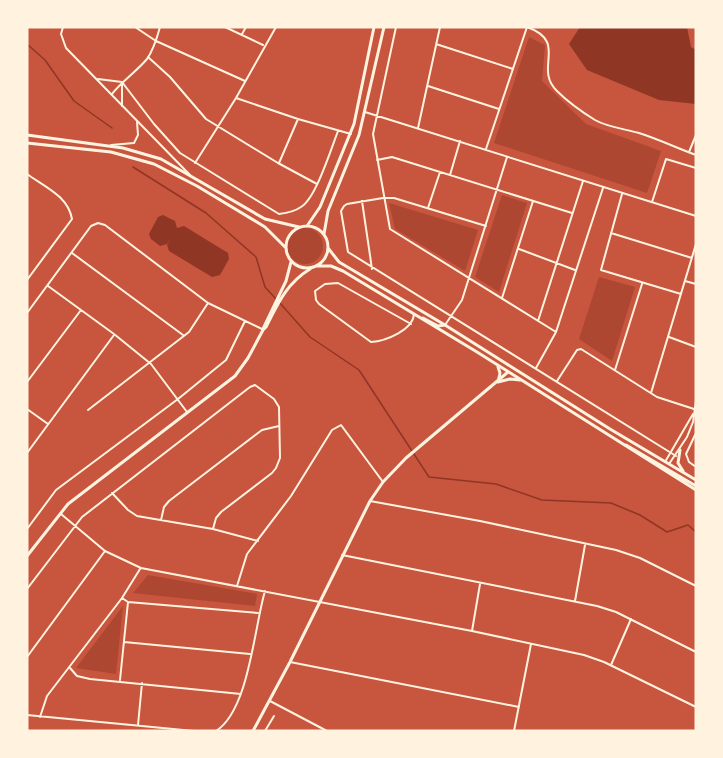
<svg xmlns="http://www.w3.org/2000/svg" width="723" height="758" viewBox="0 0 723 758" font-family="'Times New Roman',serif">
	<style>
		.green { fill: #ae4732 }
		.water { fill: #8f3625 }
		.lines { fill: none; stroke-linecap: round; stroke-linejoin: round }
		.stream { stroke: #8f3625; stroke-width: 1.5 }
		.minor { stroke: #fff3e0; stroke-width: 2 }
		.tertiary { stroke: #fff3e0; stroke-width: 2 }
		.secondary { stroke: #fff3e0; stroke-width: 3 }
		.primary { stroke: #fff3e0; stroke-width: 3 }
	</style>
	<rect width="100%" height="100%" fill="#c8553d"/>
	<path class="green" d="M529 37 545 45 542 81 586 124 661 151 647 193 494 143Z
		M502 195 527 203 499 292 475 277Z
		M389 203 478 230 465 271 395 229Z
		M287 246a18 18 0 1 1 36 0a18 18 0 1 1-36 0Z
		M599 277 635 287 612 361 579 339Z
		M148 575 257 594 255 606 133 593Z
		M123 606 116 674 76 668Z"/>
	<path class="water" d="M580 27H687L691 47 696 50V104L659 100 587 70 569 44Z
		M163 215 175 221 177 228 184 226 228 253 229 259 220 275 212 277 169 251 167 245 172 236 167 244 160 246 151 239 149 234 158 217Z"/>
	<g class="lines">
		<path class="stream" d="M27 44 45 60 74 101 112 128
			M133 167 206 213 256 257 265 287 276 299
			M279 302 310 337 359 370 429 477 496 484 542 500 611 503 640 515 667 532 688 525 696 532"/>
		<path class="minor" d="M63 27 61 34 66 48 190 175
			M135 27 156 41 245 81
			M225 27 263 45
			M396 27 373 134 390 229 556 332
			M527 27C569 42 533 68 557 91 568 102 582 112 595 120 607 127 625 129 639 133 658 139 677 148 696 155
			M242 34 246 27
			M436 44 513 69
			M148 57 170 77 206 119 278 163 317 184
			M98 79 122 82
			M122 82 154 124 180 153 279 214C287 213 294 212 301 207 316 198 331 149 338 131
			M428 86 499 109
			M112 94C122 81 136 72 147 59 154 49 157 38 160 27
			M236 98 298 119 351 134
			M122 106V82
			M365 112 696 216
			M418 128 440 27
			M111 145 134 143 138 135 137 122
			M486 149 527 27
			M689 152 696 135
			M377 160 392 157 572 213
			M195 163 236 98 276 27
			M279 163 298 119
			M27 174C45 187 68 196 72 219L27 280
			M450 175 460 141
			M622 194 601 270 681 294
			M362 201 372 269
			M652 202 666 159 696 168
			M428 208 440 172
			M486 226 394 198H383L347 204 344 206 341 211 348 252 676 456
			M611 233 692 258
			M519 249 575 270
			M72 253 183 335
			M685 281 696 284
			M48 286 114 334 151 364 187 412
			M502 298 533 201
			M27 313 91 226 98 223 105 225 208 303 262 329
			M538 321 583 181
			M411 324 338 283 325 284 315 291 316 300 319 304 371 342C386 341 413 330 414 314
			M445 325 462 300 507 157
			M669 337 696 347
			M536 368 556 332 603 188
			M615 370 642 284
			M557 381 577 350 581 349 657 397 694 409
			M27 382 81 310
			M651 393 696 244
			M27 409 48 424
			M88 410 189 332 208 303
			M696 433 686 454 689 462 696 467
			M27 453 114 335
			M112 493 128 510 137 516 213 529 258 541
			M370 501 480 521 616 550 640 558 696 586
			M61 514 105 551 141 568 472 631 584 655 604 662 696 707
			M161 520 164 507 169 501 262 430 279 426
			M27 529 56 490 178 399 226 360 245 321
			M342 555 597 606 616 612 696 652
			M237 586 247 554 291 496 332 430 341 425 383 482
			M27 589 82 517 250 387 255 385 274 399 279 407 280 458 276 468 272 473 221 512 216 518 213 529
			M122 598 128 602 258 613
			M575 601 585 545
			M472 631 480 584
			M124 642 250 654
			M27 657 105 551
			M290 662 519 707
			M611 665 631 619
			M70 668 77 676 90 679 241 694
			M120 680 128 602
			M270 701 327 731
			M27 715 194 731
			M40 717 47 696 122 598 140 569
			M138 725 142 683
			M216 731C249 710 254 628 265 591
			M265 731 274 716
			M514 731 531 644"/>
		<path class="tertiary" d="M665 462 693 414
			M669 464 687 437 693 422 696 401"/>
		<path class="secondary" d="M263 329 286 281 291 262
			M27 556 68 504 235 376 248 358 263 330 266 327C278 303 287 283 310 269
			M253 731 290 662 370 501 383 482 406 458 508 372"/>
		<path class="primary" d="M27 135 123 148 161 159 265 219 299 227
			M27 143 111 152 154 164 197 186 265 227 285 247
			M286 247a21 21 0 1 1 42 0a21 21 0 1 1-42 0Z
			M307 226 320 207 354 124 374 27
			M324 234 328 211 359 135 384 27
			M328 248 339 262 445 325 610 429 696 480
			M317 266H331L343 271 477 352 696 490
			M423 318 438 326 445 325
			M498 382 510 379 520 380
			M498 382 500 373 498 367
			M626 445 696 486
			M680 450 678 463 683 471"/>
	</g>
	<rect width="723" height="758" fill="none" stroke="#fff3e0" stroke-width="57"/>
</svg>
